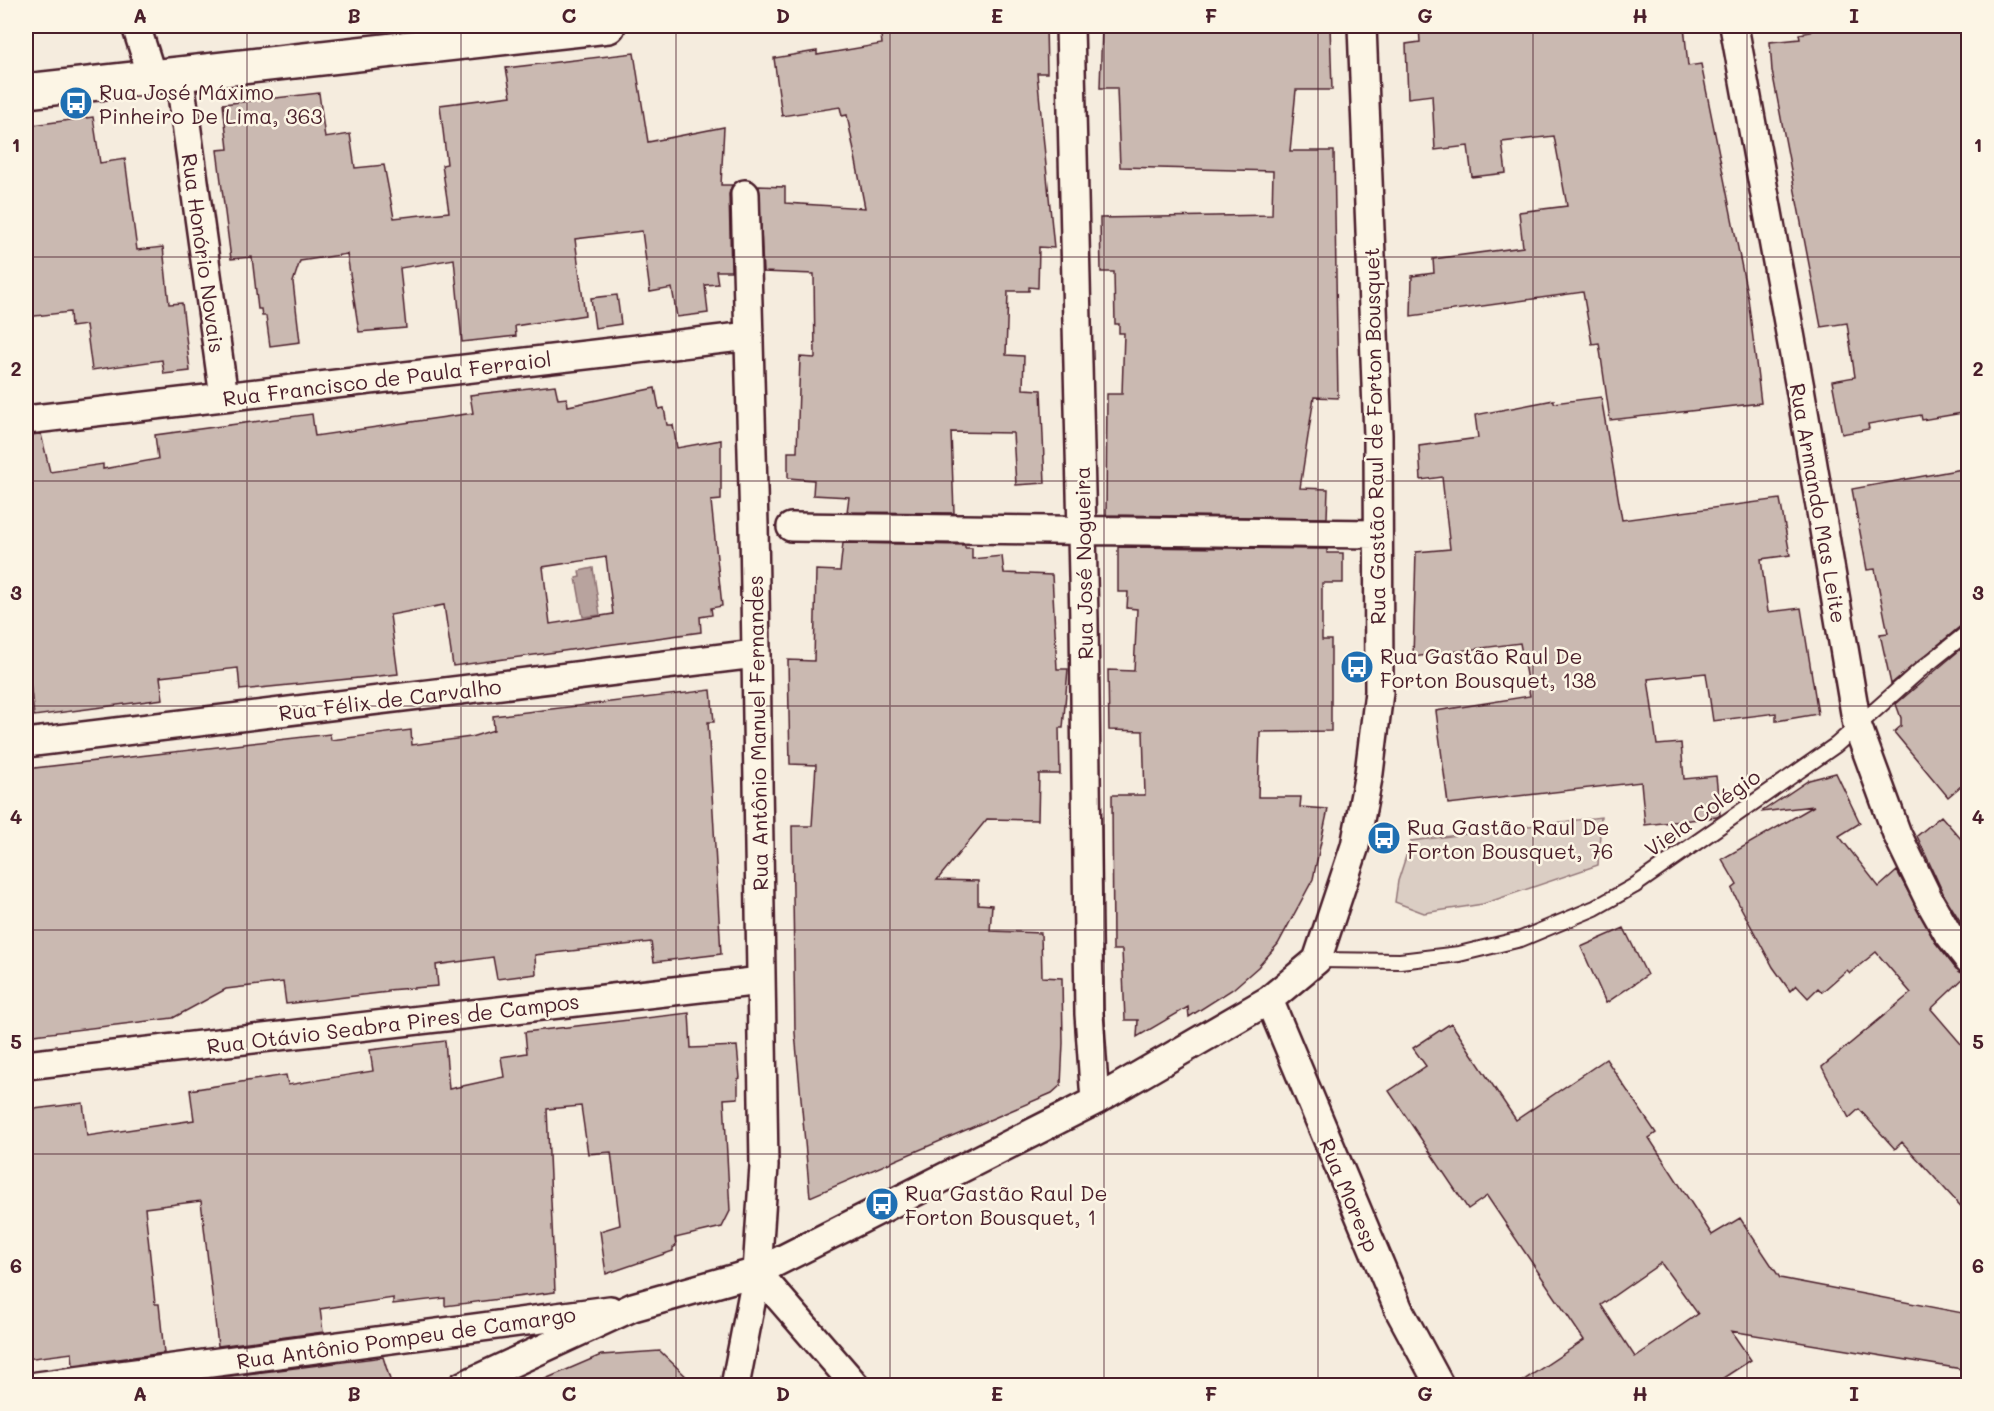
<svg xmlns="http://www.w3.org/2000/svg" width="1994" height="1411" viewBox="0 0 1994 1411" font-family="Mali,sans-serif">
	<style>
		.green { fill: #dbcec4; stroke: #927678; stroke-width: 1.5 }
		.water { fill: #b8a39e; stroke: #8c6e70; stroke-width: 1.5 }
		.building { fill: #cab9b1; stroke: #4a1f2b; stroke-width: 1.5; fill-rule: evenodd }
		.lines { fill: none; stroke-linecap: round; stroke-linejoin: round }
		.lane-casing { stroke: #4a1f2b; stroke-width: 18 }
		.street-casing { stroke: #4a1f2b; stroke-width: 32 }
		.secondary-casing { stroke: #4a1f2b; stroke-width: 38 }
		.lane { stroke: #fcf5e5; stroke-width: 14 }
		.street { stroke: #fcf5e5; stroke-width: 27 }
		.secondary { stroke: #fcf5e5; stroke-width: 33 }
		.grid { fill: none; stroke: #4a1f2b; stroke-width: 1.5; stroke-opacity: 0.55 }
		.labels { text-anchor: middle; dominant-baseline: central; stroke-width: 5; stroke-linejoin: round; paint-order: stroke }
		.poi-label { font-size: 21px; fill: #4a1f2b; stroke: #fcf5e5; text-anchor: start }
		.street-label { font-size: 21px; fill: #4a1f2b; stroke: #fcf5e5 }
		.neatline { fill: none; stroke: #4a1f2b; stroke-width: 2 }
		.grid-label { font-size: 20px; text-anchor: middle; font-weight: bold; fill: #4a1f2b }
	</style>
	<rect width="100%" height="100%" fill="#f5ecde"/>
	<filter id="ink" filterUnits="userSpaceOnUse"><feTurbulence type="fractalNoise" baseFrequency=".0167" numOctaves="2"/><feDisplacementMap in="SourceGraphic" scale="12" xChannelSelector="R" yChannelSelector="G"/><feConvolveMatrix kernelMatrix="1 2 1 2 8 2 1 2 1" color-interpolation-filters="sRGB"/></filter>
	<g filter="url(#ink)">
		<path class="green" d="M1601 817 1598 865 1483 904 1424 913 1395 902 1398 881 1411 841Z"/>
		<path class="water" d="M593 568 600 615 583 617 576 578 580 577 579 571Z"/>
		<path class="building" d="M880 26H1046L1047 73H1037L1054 248 1039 247 1038 288 1029 287V291H1008L1006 355 1024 356 1023 389 1041 390 1045 483 1016 485 1013 433 951 432 954 513 847 512 849 497 813 495 814 480 788 478V452H797L800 357 815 358 814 274 763 272 759 186 785 187V203L865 208 847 115 842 116 840 107 782 116 774 58 817 51V55L882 44Z
			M1102 26H1330L1332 90H1296L1290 151H1334L1338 398 1314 397 1300 488 1328 489 1327 518 1106 515 1107 394H1122L1124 333H1119V324H1115L1114 272H1101L1100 218 1272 215 1273 171 1120 167 1117 88H1100Z
			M1419 26H1684L1688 66 1701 64 1748 298 1761 403 1610 420 1599 343 1592 344 1583 292 1411 316 1412 276 1434 273 1433 259 1523 247 1519 212 1567 206 1554 136 1502 142 1506 173 1472 177 1468 146 1435 150 1432 95 1408 98 1406 44 1420 42Z
			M1810 26H1968V412L1922 420 1921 415 1868 424 1869 429 1842 434 1832 381 1855 377 1847 323 1821 327 1772 71 1770 42 1800 39 1799 34 1811 32Z
			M634 53 648 142 724 127 721 185H732L729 194 731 271H716L718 284 705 285 708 313 677 317 672 288 650 292 642 231 575 239 585 315 515 326 516 336 462 342 454 259 400 268 406 328 359 332 347 254 300 261 293 282 300 342 270 346 266 316H262L261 309H258L252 257 231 259 217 150 228 149 223 104 319 93 325 138 350 134 355 168 384 165 394 218 449 212 442 165 447 164 440 105 511 96 506 68Z
			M93 117 100 163 125 159 137 250 163 247 169 304 182 303 190 371 164 374 162 360 92 370 86 325 71 327 70 312 26 317V126Z
			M617 295 621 324 595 328 591 298Z
			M555 385 558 399 567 398 568 406 655 388 659 409 664 408 667 425H673L677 448 721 440V500L711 501 722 606 711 608 712 615 700 617 701 632 453 666 444 605 390 615 398 674 240 690 238 668 160 677 163 699 34 716 26 647V435L41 434 50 472 103 464V469L158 459 155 435 312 414 315 436 473 413 470 395ZM606 557 613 614 550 624 543 567Z
			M1601 397 1622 520 1780 499 1790 555 1761 559 1768 612 1801 608 1818 714 1776 721V713L1713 721 1706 673 1648 679 1657 745 1681 743 1684 779 1716 776 1720 815 1717 817 1645 825 1641 782 1448 804 1436 711 1530 696 1520 643 1413 657 1416 552 1450 549 1442 477 1421 480 1419 446 1478 438 1475 415 1554 400V403Z
			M1968 468V623L1962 625 1891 684 1880 634 1888 633 1875 569 1867 570 1852 489Z
			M843 543 965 545V548H972V559L1002 556 1004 573 1052 575 1057 669H1068L1063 728H1059L1060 774H1039L1038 820 987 819 937 880 978 881V904L992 905 990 931 1041 933 1042 977 1062 978 1063 1043 1061 1085 1052 1093 810 1197 795 1033 792 826H812L816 765 790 764 788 660 814 661 816 570 840 571Z
			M1118 547 1327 549V553H1343V583H1322V640H1331V731L1260 732 1258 797H1301L1300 807 1328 809 1313 879 1278 944 1258 967 1233 989 1189 1017 1188 1007 1137 1037 1138 1020H1125L1122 950H1113L1112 795H1145L1143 731 1109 730 1108 670 1134 671 1137 609 1127 608 1128 592H1118Z
			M1968 643V780L1948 797 1894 732 1901 726V718L1896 704Z
			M711 690 714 722H708L721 954 654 962 651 942 535 955 536 974 497 979 493 957 436 965 438 986 388 990V992L286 1004 283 982 226 989 173 1018 26 1036V769L330 734 331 740 411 730 412 745 471 737 494 730 493 716Z
			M1836 773 1860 823 1839 836 1879 887 1897 871 1935 942 1956 969 1968 974 1931 1009 1968 1052V1214L1902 1142 1895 1149 1859 1109 1849 1118 1822 1067 1911 993 1876 952 1850 973 1847 970 1822 992 1818 988 1808 998 1796 985 1790 991 1773 967 1739 904 1732 889 1737 885 1722 859 1814 806 1761 812 1809 780Z
			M1941 816 1968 847V934L1944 895 1917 836Z
			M1624 928 1647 975 1606 1003 1581 947Z
			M689 1013 691 1048 737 1046 740 1078 738 1079V1098L724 1099 730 1211 722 1227 675 1238 676 1246 673 1248V1251L606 1274 600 1231 620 1225 611 1152 588 1154 581 1106 547 1109 555 1292 445 1306V1298L393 1304V1298L320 1309 323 1332 218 1346 201 1201 145 1208 155 1304H159L164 1353 73 1365 72 1353 26 1359V1110L83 1103 87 1136 194 1120 190 1090 286 1075 288 1085 373 1071 370 1050 445 1041 449 1089 504 1077 501 1057 527 1053 525 1032Z
			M1451 1023 1516 1120 1606 1059 1656 1133 1649 1138 1712 1235 1740 1218 1780 1278 1968 1314V1370L1731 1331 1751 1360 1711 1386H1515L1584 1340 1487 1196 1468 1209 1389 1091 1426 1066 1413 1048ZM1661 1263 1698 1314 1635 1357 1601 1305Z
			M660 1351 696 1386H529L601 1355Z
			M383 1357 392 1386H223L222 1377Z"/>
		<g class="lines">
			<g class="lane-casing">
				<path id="lane" d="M1317 960 1400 961 1459 954 1521 939 1595 908 1634 886 1836 745 1919 671 1968 632"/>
			</g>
			<g class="street-casing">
				<path id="street" d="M136 26 152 76
					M1070 26 1084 619 1089 1014 1095 1101
					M1734 26 1800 388 1857 725 1897 834 1930 902 1947 932 1968 959
					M179 73 224 397
					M26 420 749 336
					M791 527 1378 534
					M26 743 755 654
					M1269 1000 1399 1310 1440 1386
					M26 1065 761 981
					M757 1272 856 1386
					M37 1386 610 1310
					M462 1386 633 1307 757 1272 1095 1101 1269 1000 1317 960 1355 846 1369 773 1379 692 1378 435 1362 26
					M735 1386 757 1272 764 1166 754 526 745 194"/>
			</g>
			<g class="secondary-casing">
				<path id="secondary" d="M26 91 608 26"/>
			</g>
			<use href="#lane" class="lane"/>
			<use href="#street" class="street"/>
			<use href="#secondary" class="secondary"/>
		</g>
	</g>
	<path class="grid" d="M247 26V1386M461 26V1386M676 26V1386M890 26V1386M1104 26V1386M1318 26V1386M1533 26V1386M1747 26V1386M26 257H1968M26 481H1968M26 706H1968M26 930H1968M26 1154H1968"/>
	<defs>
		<g id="bus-disc" transform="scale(1.725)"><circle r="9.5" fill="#1f6fb2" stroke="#fcf5e5"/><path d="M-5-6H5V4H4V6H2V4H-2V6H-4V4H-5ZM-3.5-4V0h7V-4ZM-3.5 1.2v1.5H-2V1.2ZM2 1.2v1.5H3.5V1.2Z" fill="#fff"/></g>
	</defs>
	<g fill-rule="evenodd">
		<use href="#bus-disc" x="76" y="103"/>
		<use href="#bus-disc" x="1357" y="667"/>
		<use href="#bus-disc" x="1384" y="838"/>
		<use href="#bus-disc" x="882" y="1204"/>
	</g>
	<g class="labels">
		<g class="poi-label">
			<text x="99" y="91">Rua José Máximo<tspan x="99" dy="24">Pinheiro De Lima, 363</tspan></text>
			<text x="1380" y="655">Rua Gastão Raul De<tspan x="1380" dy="24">Forton Bousquet, 138</tspan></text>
			<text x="1407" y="826">Rua Gastão Raul De<tspan x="1407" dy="24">Forton Bousquet, 76</tspan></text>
			<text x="905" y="1192">Rua Gastão Raul De<tspan x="905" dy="24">Forton Bousquet, 1</tspan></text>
		</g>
		<g class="street-label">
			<text transform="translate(204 253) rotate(82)">Rua Honório Novais</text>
			<text transform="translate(387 378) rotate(-7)">Rua Francisco de Paula Ferraiol</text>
			<text transform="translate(1374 436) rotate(-91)">Rua Gastão Raul de Forton Bousquet</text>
			<text transform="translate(1819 503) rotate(80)">Rua Armando Mas Leite</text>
			<text transform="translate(1083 563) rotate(-91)">Rua José Nogueira</text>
			<text transform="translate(390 699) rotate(-7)">Rua Félix de Carvalho</text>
			<text transform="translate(757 733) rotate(-91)">Rua Antônio Manuel Fernandes</text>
			<text transform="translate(1702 812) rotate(-35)">Viela Colégio</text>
			<text transform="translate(393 1023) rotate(-7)">Rua Otávio Seabra Pires de Campos</text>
			<text transform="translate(1350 1195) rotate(67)">Rua Moresp</text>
			<text transform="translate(406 1337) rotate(-8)">Rua Antônio Pompeu de Camargo</text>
		</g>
	</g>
	<rect width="1994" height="1411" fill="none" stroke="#fcf5e5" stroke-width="66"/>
	<rect x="33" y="33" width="1928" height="1345" class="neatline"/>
	<g class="grid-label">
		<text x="140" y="23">A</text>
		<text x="354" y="23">B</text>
		<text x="569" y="23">C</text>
		<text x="783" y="23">D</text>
		<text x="997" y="23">E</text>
		<text x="1211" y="23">F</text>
		<text x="1425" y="23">G</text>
		<text x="1640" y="23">H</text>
		<text x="1854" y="23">I</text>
		<text x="16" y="152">1</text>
		<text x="1978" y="152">1</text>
		<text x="16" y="376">2</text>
		<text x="1978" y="376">2</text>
		<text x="16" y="600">3</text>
		<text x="1978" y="600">3</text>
		<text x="16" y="824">4</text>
		<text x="1978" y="824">4</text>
		<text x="16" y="1049">5</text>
		<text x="1978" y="1049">5</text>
		<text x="16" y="1273">6</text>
		<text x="1978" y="1273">6</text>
		<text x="140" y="1401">A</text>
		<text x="354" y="1401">B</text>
		<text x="569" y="1401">C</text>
		<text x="783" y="1401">D</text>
		<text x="997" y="1401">E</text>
		<text x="1211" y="1401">F</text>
		<text x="1425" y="1401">G</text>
		<text x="1640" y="1401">H</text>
		<text x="1854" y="1401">I</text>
	</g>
</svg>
